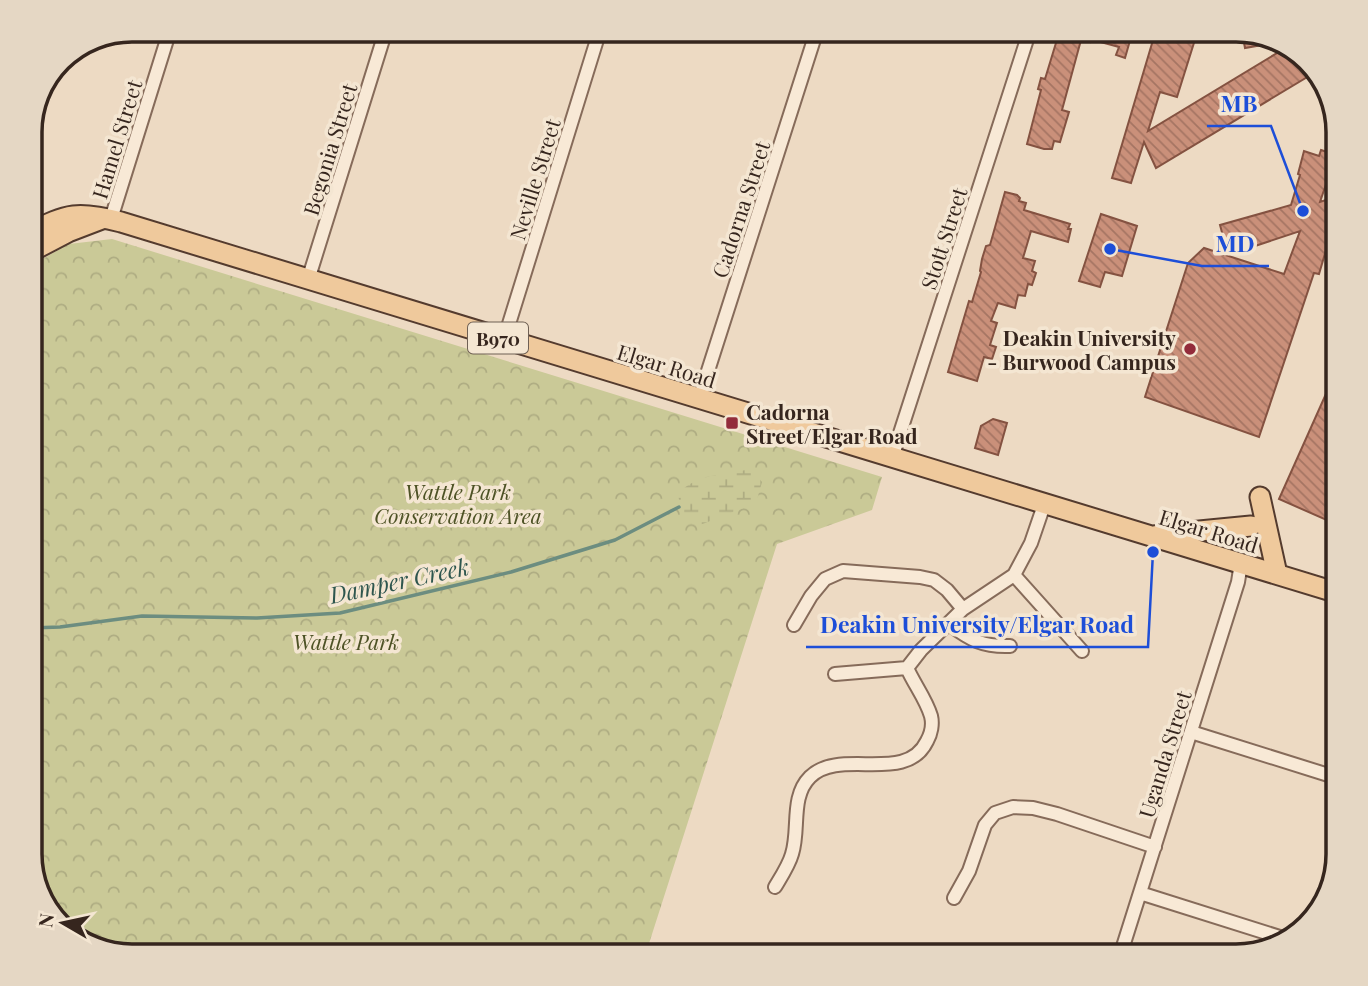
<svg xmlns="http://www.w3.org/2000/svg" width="1368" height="986" viewBox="0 0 1368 986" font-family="'Playfair Display',serif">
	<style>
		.forest { fill: url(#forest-crowns) }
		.wetland { fill: url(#wetland-marsh) }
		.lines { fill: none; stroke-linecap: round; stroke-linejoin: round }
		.stream { stroke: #6c8d80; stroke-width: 3.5 }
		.building { fill: url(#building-back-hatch); stroke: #845241; stroke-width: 2 }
		.street-casing { stroke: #866b5a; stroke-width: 16 }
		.primary-casing { stroke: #543b2e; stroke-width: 23 }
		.street { stroke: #f8e9d6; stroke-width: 12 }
		.primary { stroke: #efc99c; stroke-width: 19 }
		.poi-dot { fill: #932c3b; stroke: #f4e6d2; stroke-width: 2.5 }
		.labels { text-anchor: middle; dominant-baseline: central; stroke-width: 7; stroke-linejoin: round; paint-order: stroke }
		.shield { fill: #f4e6d2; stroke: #6f6054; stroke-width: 2 }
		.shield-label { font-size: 19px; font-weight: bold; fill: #36261e }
		.street-label { font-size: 21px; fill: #36261e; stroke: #f4e6d2 }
		.poi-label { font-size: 21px; font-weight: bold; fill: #36261e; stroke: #f4e6d2; text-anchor: end }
		.park-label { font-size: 21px; font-style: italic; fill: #4d5225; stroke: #f4e6d2 }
		.water-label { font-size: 23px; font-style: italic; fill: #2e564e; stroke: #f4e6d2 }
		.rim { fill: none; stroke: #36261e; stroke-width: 3.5 }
		.leader { fill: none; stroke: #1d4ed8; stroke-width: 2.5 }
		.callout-dot { fill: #1d4ed8; stroke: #f4e6d2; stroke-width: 2.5 }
		.callout-label { font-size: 23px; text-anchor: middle; font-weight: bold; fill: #1d4ed8; stroke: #f4e6d2; stroke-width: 7; stroke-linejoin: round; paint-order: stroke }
	</style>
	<defs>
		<pattern id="forest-crowns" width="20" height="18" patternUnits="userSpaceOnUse" patternTransform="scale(1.75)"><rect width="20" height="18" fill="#cac997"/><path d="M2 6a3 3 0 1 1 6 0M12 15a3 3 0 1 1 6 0" fill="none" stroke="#aeac82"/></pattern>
		<pattern id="wetland-marsh" width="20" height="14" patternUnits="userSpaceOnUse" patternTransform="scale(1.75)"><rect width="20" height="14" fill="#cac997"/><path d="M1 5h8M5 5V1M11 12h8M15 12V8" fill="none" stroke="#aeac82"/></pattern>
		<pattern id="building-back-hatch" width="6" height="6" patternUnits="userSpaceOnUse" patternTransform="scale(1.75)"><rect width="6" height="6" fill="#ca907a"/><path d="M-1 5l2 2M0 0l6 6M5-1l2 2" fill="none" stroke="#a57563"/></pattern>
	</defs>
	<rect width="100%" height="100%" fill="#eddac3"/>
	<path class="forest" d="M112 239 882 477 872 510 777 544 645 956H132L70 935 43 905 30 860V266L69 244Z"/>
	<path class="wetland" d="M751 469 762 482 756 503 700 525 682 521 678 493C700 473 723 475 751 469Z"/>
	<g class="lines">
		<path class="stream" d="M30 628 60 627 142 616 257 618 340 613 511 572 615 540 679 507"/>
	</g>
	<path class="building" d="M1056 30H1104L1122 35 1124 30H1133L1125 58 1116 55 1119 47 1097 41 1090 40V42L1081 40 1062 110 1069 112 1060 142 1054 141 1052 149H1044L1027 144 1041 90 1038 89 1041 78 1045 79 1059 33 1055 32Z
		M1156 30H1198L1177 97 1160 92 1148 131 1287 47 1298 51 1314 73 1156 168 1144 142 1131 183 1112 178Z
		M1242 32 1246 33 1274 43 1245 48Z
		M1321 150 1336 155 1320 202 1332 198 1338 222 1334 223 1319 274 1314 273 1259 437 1145 397 1188 263 1204 248 1284 274 1300 231 1228 255 1220 225 1291 205 1300 175 1298 174 1304 151 1319 156Z
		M1005 192 1017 195 1020 198 1019 201 1026 203 1024 210 1070 224 1068 229H1071L1068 242 1031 231 1023 258 1035 261 1032 271 1036 273 1032 285 1028 284 1025 296 1018 295 1015 308 998 303 991 321 997 323 990 345 996 347 992 359 984 357 977 381 948 372 969 301 972 302 981 272 980 271 982 259 986 246 990 245Z
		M1101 214 1137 226 1122 276 1105 272 1100 287 1079 281Z
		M1338 367V525L1279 499Z
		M993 419 1007 423 998 455 975 448 981 426Z"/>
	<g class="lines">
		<g class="street-casing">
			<path id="street" d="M111 219 170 30
				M308 280 386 30
				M504 340 600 30
				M699 399 817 30
				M892 458 1030 30
				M1014 575 1082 651
				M949 624C970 640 983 647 1010 646
				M794 625 811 596 825 579 843 571 920 577 934 580 947 590 963 609
				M835 674 907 668
				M1191 732 1338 778
				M775 887C781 877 789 865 792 854 800 829 790 797 810 777 840 747 906 785 927 741 931 734 933 724 931 716 926 699 914 684 907 668L921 650 963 609 1014 575 1031 543 1044 505
				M1140 893 1289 940
				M954 898 969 871 985 825 995 813 1013 807 1033 808 1057 814 1155 847
				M1120 956 1238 582 1241 563"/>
		</g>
		<g class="primary-casing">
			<path id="primary" d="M30 233C67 213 79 211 121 222L1338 593
				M30 252 68 232 102 219
				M1260 497 1277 574
				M1158 535 1251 526"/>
		</g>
		<use href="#street" class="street"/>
		<use href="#primary" class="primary"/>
	</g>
	<g class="poi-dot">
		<circle cx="1190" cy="349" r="7"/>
		<rect x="725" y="416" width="14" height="14" rx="3.5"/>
	</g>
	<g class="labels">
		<rect class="shield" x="468" y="322.5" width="60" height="31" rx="5"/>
		<g class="shield-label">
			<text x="498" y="338">B970</text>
		</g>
		<g class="street-label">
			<text transform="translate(116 139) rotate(-73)">Hamel Street</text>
			<text transform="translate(329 149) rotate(-73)">Begonia Street</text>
			<text transform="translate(534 179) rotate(-73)">Neville Street</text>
			<text transform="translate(740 209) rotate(-72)">Cadorna Street</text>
			<text transform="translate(943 238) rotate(-72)">Stott Street</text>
			<text transform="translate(667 365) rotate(17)">Elgar Road</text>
			<text transform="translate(1209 530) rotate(17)">Elgar Road</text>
			<text transform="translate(1164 754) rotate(-73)">Uganda Street</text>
		</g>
		<g class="poi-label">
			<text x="1176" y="337">Deakin University<tspan x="1176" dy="24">- Burwood Campus</tspan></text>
			<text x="746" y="411" text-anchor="start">Cadorna<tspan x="746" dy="24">Street/Elgar Road</tspan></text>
		</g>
		<g class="park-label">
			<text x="458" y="491">Wattle Park<tspan x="458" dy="24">Conservation Area</tspan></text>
			<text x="346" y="641">Wattle Park</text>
		</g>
		<g class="water-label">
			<text transform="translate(399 580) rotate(-12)">Damper Creek</text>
		</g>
	</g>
	<path d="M0 0H1368V986H0ZM132 42H1236A90 90 0 0 1 1326 132V854A90 90 0 0 1 1236 944H132A90 90 0 0 1 42 854V132A90 90 0 0 1 132 42Z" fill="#e5d7c4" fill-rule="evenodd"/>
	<path class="rim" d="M132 42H1236A90 90 0 0 1 1326 132V854A90 90 0 0 1 1236 944H132A90 90 0 0 1 42 854V132A90 90 0 0 1 132 42Z"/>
	<path class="leader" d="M1303 211L1271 126H1207M1110 249L1202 266H1269M1153 552L1148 647H806"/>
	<g class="callout-dot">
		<circle cx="1303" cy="211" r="7"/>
		<circle cx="1110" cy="249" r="7"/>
		<circle cx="1153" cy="552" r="7"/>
	</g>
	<g class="callout-label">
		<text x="1239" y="112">MB</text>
		<text x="1235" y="252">MD</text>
		<text x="977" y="633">Deakin University/Elgar Road</text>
	</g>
	<g transform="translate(63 923) rotate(279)" stroke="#f4e6d2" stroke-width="5" paint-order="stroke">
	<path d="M0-5L12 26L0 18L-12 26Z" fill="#36261e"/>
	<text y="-10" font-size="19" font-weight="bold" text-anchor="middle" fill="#36261e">N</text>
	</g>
</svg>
